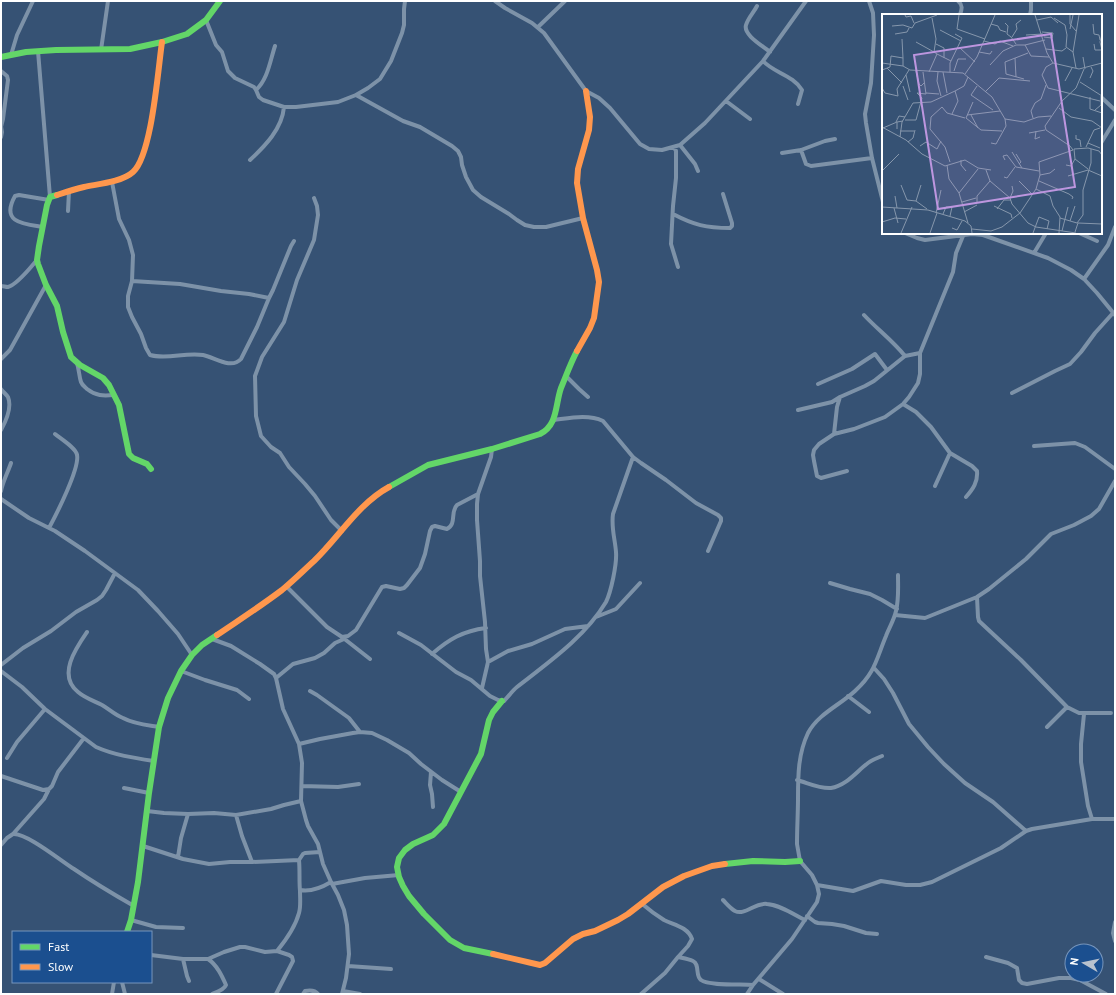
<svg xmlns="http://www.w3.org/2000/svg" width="1116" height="995" viewBox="0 0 1116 995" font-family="'PT Sans',sans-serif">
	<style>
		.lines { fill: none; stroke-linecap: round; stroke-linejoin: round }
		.street { stroke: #7d92a8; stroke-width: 4 }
		.fast { stroke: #63d668; stroke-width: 6 }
		.slow { stroke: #ff974d; stroke-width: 6 }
		.inset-road { fill: none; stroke: #8697ac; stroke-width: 1 }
		.view { fill: #bd96df; fill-opacity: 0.15; stroke: #bd96df; stroke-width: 2 }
		.inset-edge { fill: none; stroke: #fff; stroke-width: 2 }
	</style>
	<rect width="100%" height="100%" fill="#365274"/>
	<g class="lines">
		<path class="street" d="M495 1 505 8 532 23 544 33 586 91 599 98 610 108 640 144 649 149 662 150 680 145 705 123 763 61 806 1
			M869 1 873 13 874 35 871 83 865 114 866 123 872 158 883 202
			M958 1C963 5 962 9 960 15
			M757 6C754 12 748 18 746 25 743 35 763 46 770 52
			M1030 15 1031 10V1
			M206 20 216 45 222 52 228 71 235 78 254 87 256 90 259 97 263 100 284 107H296L338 102 356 95 368 88 380 79 391 61 402 33 404 25V9L405 1
			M538 27 565 1
			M101 50 108 1
			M38 51 50 197
			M11 55 17 35 33 1
			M763 61C774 73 793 75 802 90L798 104
			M1 71 7 76 8 80 3 119 1 127
			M256 90C268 79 270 61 275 46
			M356 95 403 121 420 127 452 146 458 151 461 157 462 165 466 177 473 190 481 197 509 214 517 220 525 225 534 227H546L583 218
			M1101 97 1115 110
			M726 101 750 119
			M1 126 2 132 1 137
			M1101 143 1115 120
			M680 145 695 164 698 171
			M674 147 676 151V178L673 206 671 244 678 267
			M801 150 806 164 811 166 872 158
			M782 153 801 150 825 141 835 139
			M250 160C265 146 282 129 284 107
			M112 182 119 219 129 240 133 255 132 281 128 296V307L132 317 141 334 146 348 150 355C167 360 185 352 203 355 214 357 231 370 241 359L257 327 269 298 273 290 291 246 294 241
			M314 198 317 206 318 215 314 240 297 280 284 322 262 357 255 376 256 416 261 436 271 447 280 453 289 467 305 484 315 496 331 520 342 531
			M68 211 69 191
			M673 214C694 225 706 228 730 228L732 226V223L723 194
			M43 227C24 224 0 223 15 196L19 195 49 200
			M905 233 917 238 925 240 972 234 983 235 1048 258 1071 270 1084 279 1097 293 1115 315
			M1079 233 1097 241
			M1034 253 1046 233
			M1084 279 1108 245 1115 227
			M132 281 180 284 221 291 249 294 269 298
			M1 286C4 286 5 287 8 287 17 285 31 267 37 260
			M864 315C877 329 893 341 905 356
			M1 359 10 350 46 285
			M77 363C79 369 79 376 81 382 82 385 85 387 87 389 96 396 103 396 114 395
			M566 376 579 389 588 397
			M818 384 852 369 875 354 887 370
			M1 389C3 392 6 394 8 397 12 407 6 421 1 430
			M1012 393 1055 371 1070 364 1081 352 1095 333 1113 313
			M903 404 916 412 931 427 950 453 972 466 977 471C978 482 973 489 966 497
			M798 410 832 402 840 397 865 386 874 381 905 356 920 353
			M554 420C570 418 588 414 603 421L633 457 641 463 666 480 696 503 718 515 721 518V521L708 551
			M834 434 837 407 840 397
			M1034 446 1075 443 1085 447 1115 469
			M847 471 821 478 817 476 814 461 813 455 814 450 819 444 834 434 854 429 885 417 903 404 909 397 918 383 920 374V353L953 272 956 253 963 236
			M935 486 950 453
			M1 491C3 481 8 472 11 463
			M1 499 29 518 55 531 85 551 138 590 158 611 178 634 192 655
			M49 528C56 515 80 468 77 455 76 448 61 439 55 434
			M830 583 850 589 870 594 882 600 897 609
			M286 586 327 627 342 637 348 636 356 630 382 587 386 586 400 589 404 588 407 585 420 568 425 554 430 531 432 527 435 526 447 529C457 524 450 512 457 505L478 494
			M977 597 978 617 979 621 1021 660 1067 707 1079 713H1111
			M895 615 925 618 977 597 989 589 1026 559 1051 534 1074 525 1091 516 1099 509 1115 481
			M596 617 616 609 640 583
			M87 632C76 648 57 675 78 692 85 698 94 701 102 705 109 709 115 715 123 718 134 724 147 725 159 727
			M399 633 421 645 456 672 471 680 490 696 498 700 502 701H504C509 696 512 691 517 687 549 662 585 637 606 602 611 592 617 564 616 552 615 539 611 527 613 514L633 457
			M342 637 370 659
			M212 639 231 646 260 664 274 674 276 678 283 709 299 744 302 763 301 801 306 820 308 826 318 844 323 864 331 882 338 895 344 910 347 925 349 954 346 978 342 994
			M432 654C449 639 463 631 486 628
			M488 662 508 651 532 644 565 629 588 626
			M1 665 23 648 51 631 76 612 97 600 102 596 106 590 115 573
			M874 668 884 679 893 693 909 724 928 747 944 764 965 783 993 802 1026 831
			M1 671 22 687 45 709 96 747C114 755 134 758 154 761
			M181 671 205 680 237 690 249 699
			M276 678 293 664 315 658 324 653 335 643 344 639
			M482 688 488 662 486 649 485 622 480 576V561L477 520V504L478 494 491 457 492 449
			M310 691 317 695 349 718 360 732
			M848 696 869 712
			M1084 714 1081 744V762L1088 806 1092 819
			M1047 727 1067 707
			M299 744 320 739 353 733 360 732 372 733 387 740 409 753 421 764 442 780 461 792
			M7 758 17 742 45 709
			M431 772 430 785 432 794 433 807
			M1 776 43 790 49 789
			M797 780C808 783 820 789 831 788 846 786 857 771 868 763 872 760 877 758 882 756
			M302 786 338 787 359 784
			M124 788 149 793
			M147 811 164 813 188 814 214 813 236 815 271 809 284 805 301 801
			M236 815 242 836 252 862
			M13 834 44 799 49 789 52 786 58 772 84 738
			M1 845 7 838 13 834C27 833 61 861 74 869 93 882 113 894 134 906
			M143 846 183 859 209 864 230 862H252L299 860 303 854 305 853 320 852
			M178 857 181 838 188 814
			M332 884 365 878 399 875
			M817 885 853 891 881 881 906 885H920L932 882 1001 848 1026 831 1032 829 1092 819H1115
			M300 890C311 892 321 888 331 882
			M723 900C727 904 730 908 735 911 745 916 755 902 767 904 780 905 793 914 805 920
			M641 903C648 909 656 915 664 920 674 925 688 927 692 939L688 946 678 957 665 973 641 994
			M807 916 815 922 818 923 832 924 844 926 866 933 877 934
			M131 920 156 927 183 928
			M1115 922 1113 933 1115 941
			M277 951C286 940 295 928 299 913 301 906 300 899 300 891 299 881 300 871 299 860
			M151 955 183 959H208L224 952 240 947H245L265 952 277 951 289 955 292 957 293 961 276 994
			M678 957C682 958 688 959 693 961 700 964 695 976 701 980 709 986 742 984 753 985
			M986 957 1008 963 1017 968 1019 980 1022 983 1027 984 1059 978H1071L1080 980 1106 994
			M183 959 187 976 189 981
			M208 959C217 965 222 976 226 985 224 990 217 992 212 994
			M348 966 391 969
			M759 979 783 994
			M122 982 125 994
			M343 991 360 994
			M112 994 114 982
			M303 994 305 991C310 990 315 990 318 994
			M747 994 753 985 792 939 817 902 819 894 817 885 812 875 800 861 797 844C797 828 798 813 798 798 798 776 798 754 808 733 818 714 840 705 855 691 875 673 876 660 886 636 889 628 894 620 896 611 899 599 898 587 898 575"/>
		<path class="fast" d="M1 57 26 52 56 50 130 49 162 42 187 34 206 20 220 1
			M57 195 50 197 47 205 39 246 37 260 38 264 46 285 57 306 63 332 71 357 80 365 103 378 109 385 119 405 129 454 133 458 147 464 151 469
			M389 487 428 465 492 449 540 434C558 425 555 405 561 388 566 376 571 362 577 351
			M725 864 753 861 785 862 800 861
			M127 932 131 920 138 882 149 793 159 727 168 698 181 671 192 655 202 645 217 635
			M493 954 464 948 450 940 424 914 409 896 403 886 399 877 397 867 399 858 405 850 413 844 433 835 444 824 481 754 489 720 493 712 502 701"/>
		<path class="slow" d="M57 195C66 192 75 189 84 187 98 184 122 182 133 172 152 155 158 69 162 42
			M577 351 590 328 594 318 599 282 597 270 583 218 577 183 578 169 589 130 590 117 586 91
			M217 635C239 620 261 606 282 590 293 581 303 571 314 561 339 537 358 504 389 487
			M493 954 540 965 545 963 573 939 583 934 595 931 618 920 628 914 663 887 684 876 712 866 725 864"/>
	</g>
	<g transform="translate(882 14)">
		<rect width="220" height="220" fill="#365274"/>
		<path class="inset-road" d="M23 1 24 3 29 2 32 9M77 1 75 15 103 25M153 1 165 39 171 49 197 55 220 49M188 1V10L194 17M172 4 183 11 185 21 184 33 191 38 194 54M155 6 169 3 176 9M123 9 126 12 125 20 129 23 134 30M109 10 116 12 118 16 124 18M211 10 212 20 217 21 218 26M10 12 21 11 30 14 33 9 55 1M188 15 191 1M58 16 79 27M160 18 171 19 170 24 162 23M13 20 25 18 27 14M220 20 218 28 220 36M144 21 161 20M130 23 135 15 134 10 139 6M20 25 21 44M102 27 113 30 118 27 131 32M34 28 52 38M54 30 62 34V44M212 30 213 36H220M143 31 163 26M78 34 93 48M164 35 180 37 184 34M97 38 108 40 110 37M191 38 197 1M55 40 69 47M201 43 203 55M133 44 134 63M0 49 21 52 28 56 81 59 110 83 123 105 142 108 156 103 169 102M171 49 164 53 160 61 166 74 218 87M108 51 121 37 134 31H143L149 42 167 43M5 54 20 69M0 56 8 53 9 42 21 44V52M34 57 37 70 39 72 42 69M72 57 76 45H84M47 58 55 40 52 38 54 25 50 4M56 58 55 67 59 82M61 58 65 79M68 58V49L80 24 73 20M83 60 95 43 113 1M24 61 28 78M208 64 211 57 209 53M142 65 124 60 123 48 146 39M183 67 190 54M198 68 220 82M21 72 26 86M95 72 89 81 111 96M0 74 3 79 16 82 15 75 27 56M103 78 117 64 148 67M44 79 57 80M208 83V95L220 99M91 88 84 104 99 116 120 117M177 94 189 103 210 107 220 114M213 96 219 91V82M70 100 76 87 73 77M85 101 118 97M89 101 96 114M151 104 149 97 153 89 159 85 164 71M23 106H34L40 84 35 79 44 80 41 58M14 108 17 102 23 103M0 113 24 126 40 140 63 152 83 146 96 154 109 156M1 114 15 108M15 115V108L21 107M18 117H32M154 117 153 125 158 123M147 119 163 116M194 121V125L198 126 199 133M18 123 20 108 31 89 49 88 73 77 82 72 86 63M26 128 31 124 33 116M109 129 114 130 124 112 123 105M206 129 218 134M38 132 44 128 55 135 59 127M204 133 212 116 218 114M192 135 206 134 217 137 220 141M192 135 193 145 206 155M130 138 140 154M134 140 139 148 137 150M79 146V151L84 157M123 146 121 142 125 141 134 153 157 157M68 148 63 133 48 115 49 103 60 93 65 99 83 104M65 151 67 165 77 179 86 209M184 151 189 152 193 145M104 156 108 167 128 184 130 190 146 209 154 213 194 219M206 156 220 162M0 157 17 140M158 161 168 159 173 155M186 162 206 156M122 163 125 164 133 153M137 167 150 180M157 167 187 180 191 183 190 185M19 171 25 186 34 187 45 195M154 175 168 182 171 192 178 203 177 219M77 179 96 155M13 182 15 194M128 184 131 177 130 172M34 187 39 171M80 188 94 184M95 188V182L108 167M112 192 129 200 130 204M0 193 46 196 83 207 89 212 90 219M12 194 16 209M115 195 122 186H129M82 198 95 191M54 199 59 176M61 200 64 193H70L68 202M157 203 167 207 165 215M178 204 195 209 201 201V176L209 149V135M188 207 193 192M0 208 13 204 24 205M70 214 75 216 80 207M90 215 109 217 120 213 138 199 154 175 158 161 157 148 191 136 188 132 164 116 163 112 180 87 194 74 202 55M180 217 186 193M193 218 196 209 220 210M19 219 30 193M48 219 55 199M151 219 157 203"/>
		<path class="view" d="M169 20 193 173 56 195 32 41Z"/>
		<rect width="220" height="220" class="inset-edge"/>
	</g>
	<rect width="1116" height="995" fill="none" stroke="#ffffff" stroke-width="4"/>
	<rect x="12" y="931" width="140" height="52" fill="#1b4f8f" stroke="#7695bc"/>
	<rect x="20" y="944" width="20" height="6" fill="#63d668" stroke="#7695bc"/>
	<text x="48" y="951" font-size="12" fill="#ffffff">Fast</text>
	<rect x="20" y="964" width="20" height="6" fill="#ff974d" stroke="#7695bc"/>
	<text x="48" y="971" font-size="12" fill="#ffffff">Slow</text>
	<g transform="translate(1084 963) rotate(279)"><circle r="19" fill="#1b4f8f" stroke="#7695bc"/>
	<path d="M0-3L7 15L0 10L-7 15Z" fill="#b9c2ce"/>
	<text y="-6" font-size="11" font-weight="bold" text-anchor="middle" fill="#ffffff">N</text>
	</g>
</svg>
